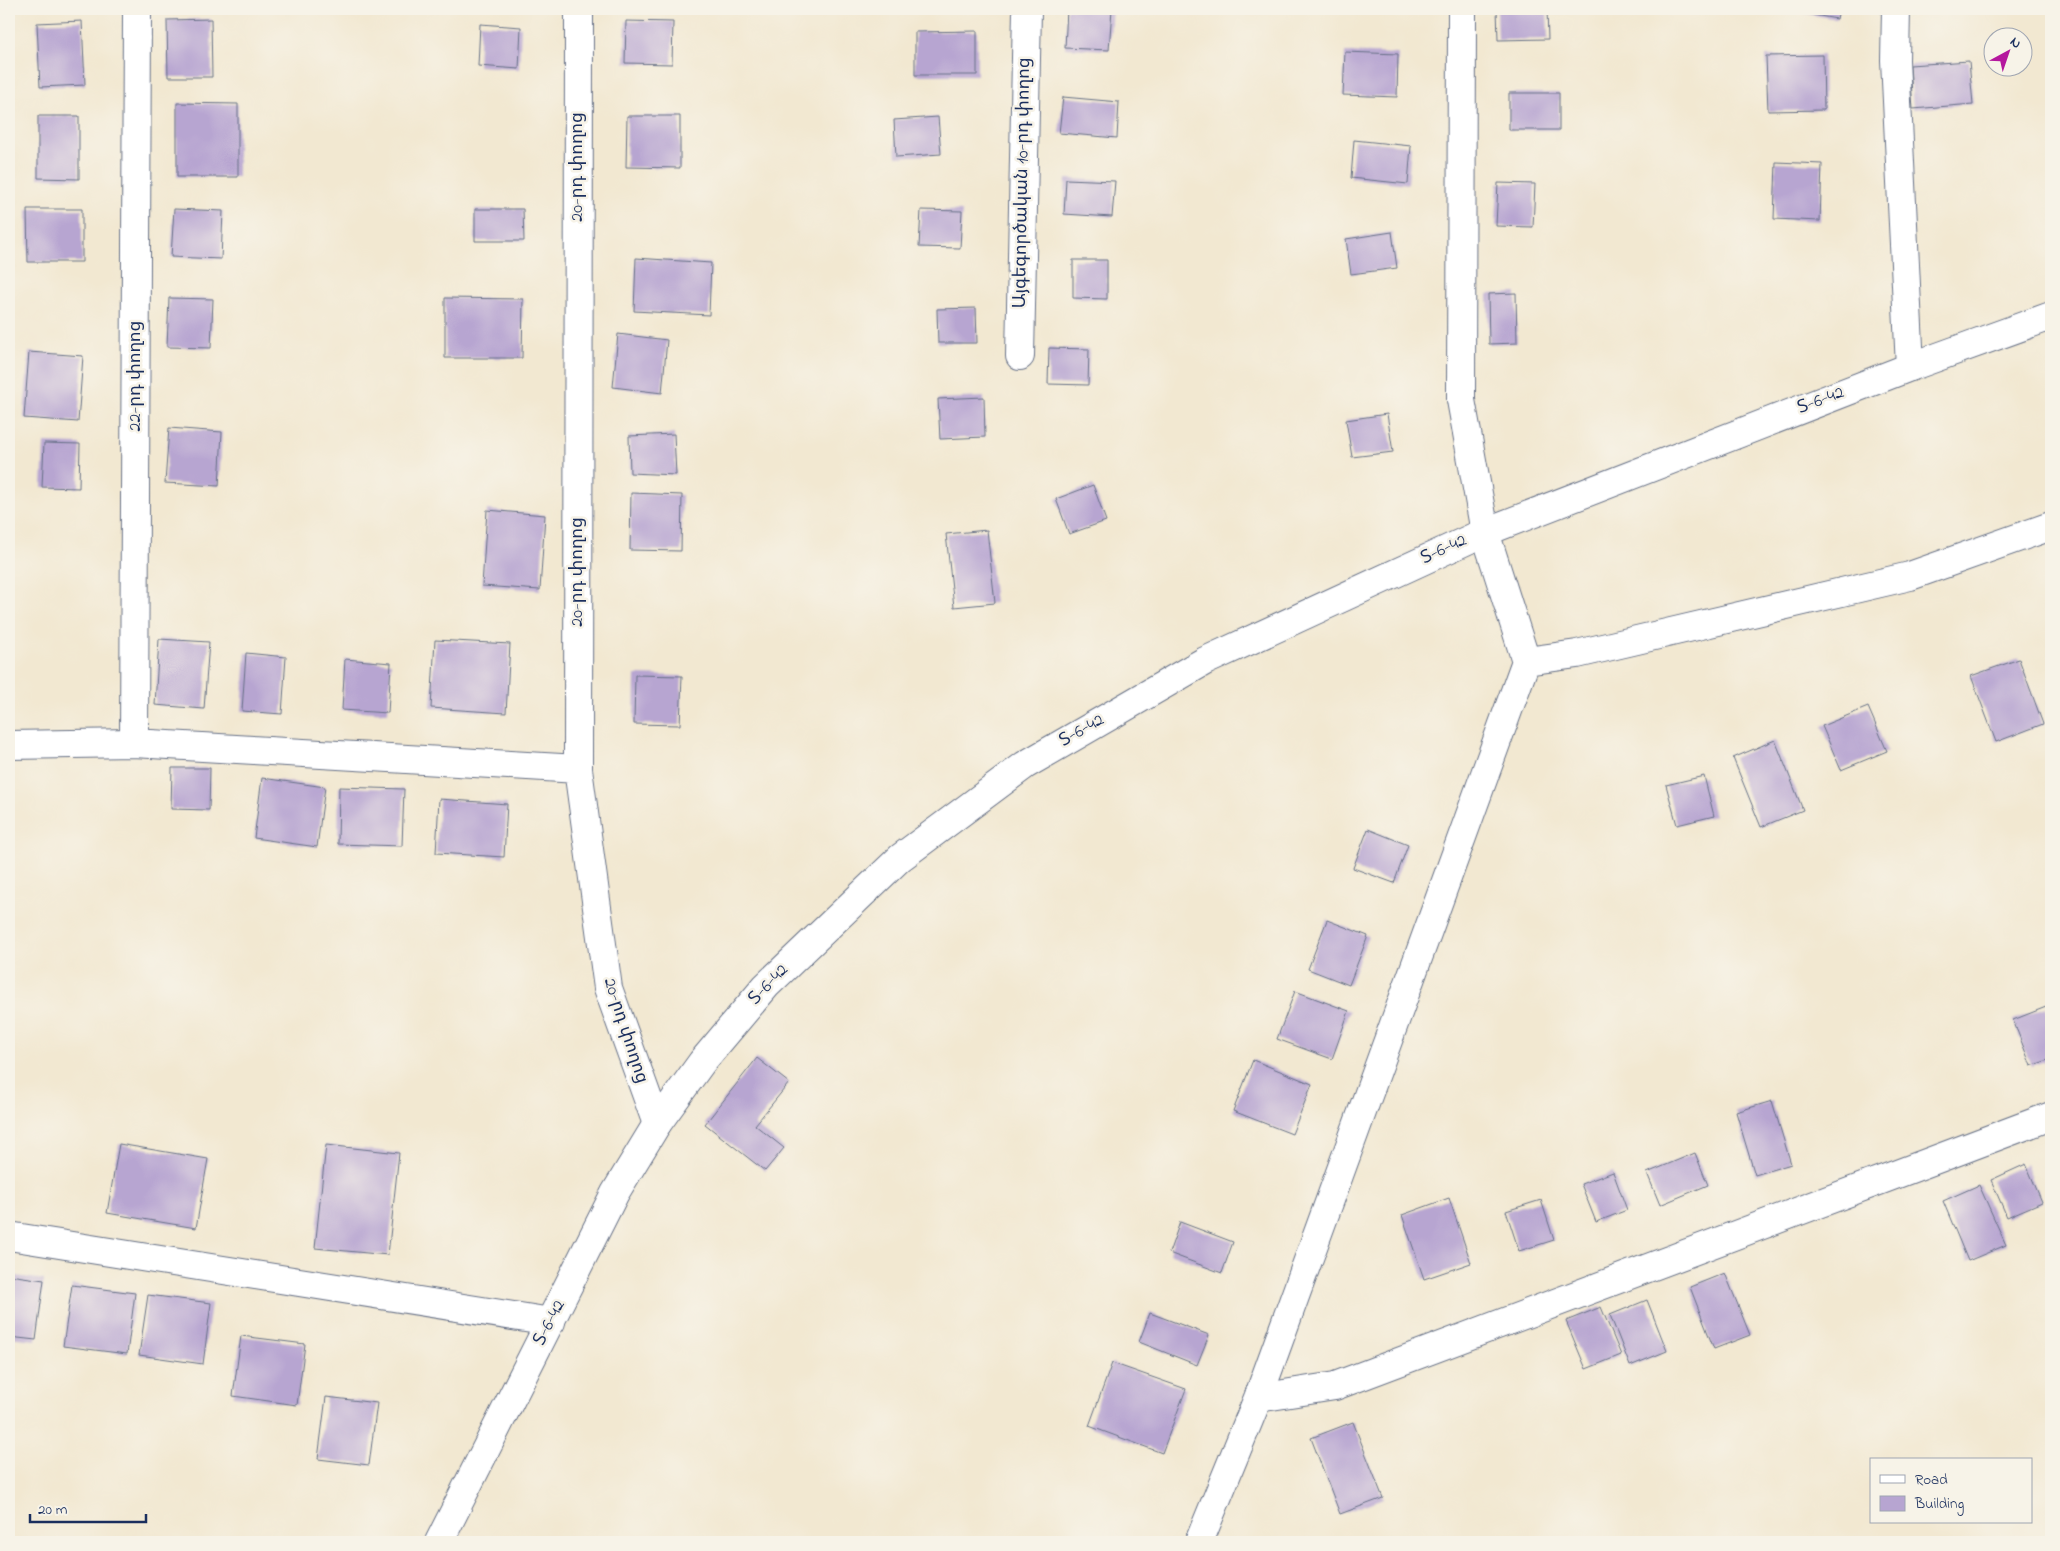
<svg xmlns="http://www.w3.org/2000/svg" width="2060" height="1551" viewBox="0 0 2060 1551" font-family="'Indie Flower','Noto Sans Armenian',sans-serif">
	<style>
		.building { fill: #b7a5d1 }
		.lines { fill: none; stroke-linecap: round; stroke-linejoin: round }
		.minor-casing { stroke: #667086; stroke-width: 30 }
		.major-casing { stroke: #667086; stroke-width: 30 }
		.minor { stroke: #fff; stroke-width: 28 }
		.major { stroke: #fff; stroke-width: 28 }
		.labels { text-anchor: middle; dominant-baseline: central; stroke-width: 5; stroke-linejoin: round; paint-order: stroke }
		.street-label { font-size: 18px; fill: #1b2f5e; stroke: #f7f3e8 }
	</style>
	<rect width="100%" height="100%" fill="#f7f3e8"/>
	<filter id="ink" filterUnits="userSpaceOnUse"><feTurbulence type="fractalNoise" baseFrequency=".02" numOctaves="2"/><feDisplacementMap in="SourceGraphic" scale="10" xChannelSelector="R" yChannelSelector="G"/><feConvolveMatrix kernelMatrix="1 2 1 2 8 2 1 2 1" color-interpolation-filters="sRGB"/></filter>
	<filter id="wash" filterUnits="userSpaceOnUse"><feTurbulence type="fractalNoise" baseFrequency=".0096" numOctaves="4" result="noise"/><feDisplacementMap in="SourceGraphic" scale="20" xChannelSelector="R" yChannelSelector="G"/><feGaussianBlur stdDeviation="1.12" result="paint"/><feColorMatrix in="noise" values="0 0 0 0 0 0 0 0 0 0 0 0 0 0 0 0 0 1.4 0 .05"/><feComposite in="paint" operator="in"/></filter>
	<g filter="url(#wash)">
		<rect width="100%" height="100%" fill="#f2e8d1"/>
		<g id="blocks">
			<path class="building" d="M1067 9H1112L1109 50 1065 48Z
				M1497 9H1547L1548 39 1498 40Z
				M1796 9H1839L1837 19 1796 12Z
				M211 19 212 77H168L167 20Z
				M82 21 85 85 40 87 37 23Z
				M626 21 673 22 672 64 625 63Z
				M480 24 521 27 519 69 478 66Z
				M977 31V75H915V32Z
				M1345 52 1398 54 1397 97 1343 95Z
				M1823 55 1824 110 1768 111 1766 56Z
				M1969 61 1973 104 1913 109 1910 65Z
				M1509 93H1559V130H1509Z
				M1063 97 1119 102 1117 138 1059 133Z
				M177 103 238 104V177H177Z
				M38 116H79V179L38 178Z
				M627 116H680V168L626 167Z
				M938 117 941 154 896 157 894 120Z
				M1354 140 1411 146 1408 184 1351 178Z
				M1776 162 1822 164 1820 221 1774 219Z
				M1066 179 1115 181 1112 217 1064 214Z
				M1498 183 1535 184 1533 227 1496 226Z
				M27 209H82V262H28Z
				M174 209 223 211 221 259 171 257Z
				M475 209H523L524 241H475Z
				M921 210 962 211 960 248 919 247Z
				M1392 232 1397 268 1351 274 1346 239Z
				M636 258 711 263 709 315 634 311Z
				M1073 260H1107V299L1073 298Z
				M1516 293 1517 343 1489 344 1488 294Z
				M169 298 213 299 211 348 167 347Z
				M445 298 523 299 522 358H445Z
				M976 308 977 343H938L937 309Z
				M618 334 667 340 662 393 613 387Z
				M1049 348 1089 349 1088 385 1048 384Z
				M29 352 83 356 78 422 24 418Z
				M984 397 985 437 940 439 938 399Z
				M1387 414 1393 452 1352 457 1346 420Z
				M169 428 222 432 219 486 165 483Z
				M674 434 676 475 630 473 629 436Z
				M44 443 80 444 79 488 42 487Z
				M1093 485 1106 521 1069 534 1056 499Z
				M631 493 682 495 681 551 630 550Z
				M487 510 545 515 540 590 482 586Z
				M987 530 995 603 954 607 946 534Z
				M159 639 209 642 204 709 155 705Z
				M435 640 510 644 506 713 431 708Z
				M246 653 286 657 282 714 242 711Z
				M345 659 391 663 388 713 342 710Z
				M2019 659 2043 724 1996 742 1971 676Z
				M635 675 682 676 680 725 634 724Z
				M1868 707 1887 751 1841 770 1822 726Z
				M1775 740 1803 810 1761 827 1733 758Z
				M172 768H210L209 810 171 809Z
				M1704 776 1714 816 1677 825 1666 785Z
				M262 778 325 787 317 847 254 838Z
				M339 787 404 789 402 846 338 844Z
				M439 799 507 804 504 857 436 853Z
				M1368 829 1408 845 1394 883 1353 868Z
				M1327 920 1368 936 1349 985 1308 969Z
				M1295 991 1349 1011 1332 1059 1277 1039Z
				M2046 1007 2051 1020V1059L2031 1066 2013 1020Z
				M757 1058 789 1083 755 1125 784 1148 765 1171 705 1124Z
				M1253 1060 1312 1084 1292 1134 1233 1111Z
				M1772 1101 1791 1164 1755 1175 1736 1112Z
				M119 1144 208 1159 196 1228 107 1213Z
				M326 1145 399 1153 388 1255 315 1248Z
				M1695 1153 1708 1185 1660 1205 1647 1173Z
				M2026 1164 2042 1202 2007 1217 1991 1180Z
				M1613 1172 1627 1210 1596 1222 1581 1184Z
				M1979 1185 2006 1245 1968 1261 1943 1201Z
				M1449 1198 1471 1263 1424 1279 1402 1215Z
				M1541 1200 1554 1240 1519 1251 1506 1211Z
				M1180 1222 1233 1242 1222 1273 1169 1253Z
				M1725 1273 1750 1335 1714 1349 1690 1287Z
				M9 1275 44 1280 36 1340 9 1337Z
				M72 1285 135 1293 127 1354 63 1346Z
				M148 1295 211 1303 203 1364 139 1355Z
				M1647 1300 1667 1351 1630 1366 1610 1315Z
				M1601 1307 1621 1355 1586 1369 1566 1321Z
				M1150 1313 1209 1335 1197 1365 1139 1342Z
				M241 1336 305 1344 297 1405 233 1396Z
				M1112 1363 1186 1389 1162 1453 1089 1426Z
				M326 1397 377 1403 369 1465 318 1459Z
				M1353 1422 1383 1498 1340 1514 1311 1438Z"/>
		</g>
	</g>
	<g filter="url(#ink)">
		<use href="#blocks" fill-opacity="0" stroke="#667086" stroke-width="1"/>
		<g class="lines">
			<g class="minor-casing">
				<path id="minor" d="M579 9 578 769 608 988 657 1124
					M1896 9 1895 60 1910 367
					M1020 356 1027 9
					M1526 661 1577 654 1910 576 2051 526
					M134 743 137 9
					M9 745 134 743 578 769
					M9 1236 551 1322
					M1258 1398 1335 1386 2051 1116
					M1199 1542 1258 1398 1526 661 1485 532 1461 400 1462 9"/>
			</g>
			<g class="major-casing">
				<path id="major" d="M439 1542 615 1193 657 1124 702 1062 766 986 900 858 1025 765 1205 661 1485 532 1910 367 2051 316"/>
			</g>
			<use href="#minor" class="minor"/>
			<use href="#major" class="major"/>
		</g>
	</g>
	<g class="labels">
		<g class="street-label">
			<text transform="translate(578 167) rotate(-90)">20-րդ փողոց</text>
			<text transform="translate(1023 183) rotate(-89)">Այգեգործական 10-րդ փողոց</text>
			<text transform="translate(136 376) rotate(-90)">22-րդ փողոց</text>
			<text transform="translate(1821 401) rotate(-21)">Տ-6-42</text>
			<text transform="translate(1444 550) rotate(-25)">Տ-6-42</text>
			<text transform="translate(578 572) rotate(-90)">20-րդ փողոց</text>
			<text transform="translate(1082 731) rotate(-30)">Տ-6-42</text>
			<text transform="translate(769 985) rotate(-47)">Տ-6-42</text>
			<text transform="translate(625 1031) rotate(72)">20-րդ փողոց</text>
			<text transform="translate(550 1323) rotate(-63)">Տ-6-42</text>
		</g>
	</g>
	<rect width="2060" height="1551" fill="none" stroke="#f7f3e8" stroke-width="30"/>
	<rect x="1870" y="1458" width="162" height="65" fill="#f7f3e8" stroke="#9fa5b1"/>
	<rect x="1880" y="1475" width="25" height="8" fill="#ffffff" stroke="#9fa5b1"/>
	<text x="1915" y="1484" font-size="15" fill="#1b2f5e">Road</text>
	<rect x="1880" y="1496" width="25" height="15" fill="#b7a5d1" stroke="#9fa5b1"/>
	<text x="1915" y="1508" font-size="15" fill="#1b2f5e">Building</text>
	<g transform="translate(2008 52) rotate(40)"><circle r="24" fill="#f7f3e8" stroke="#9fa5b1"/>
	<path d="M0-4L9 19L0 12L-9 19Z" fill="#b5179e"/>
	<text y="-8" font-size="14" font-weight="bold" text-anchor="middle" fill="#1b2f5e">N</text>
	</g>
	<path d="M30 1514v8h116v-8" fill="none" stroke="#1b2f5e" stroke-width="2.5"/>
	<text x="38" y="1514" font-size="15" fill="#1b2f5e" stroke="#f7f3e8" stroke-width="4" paint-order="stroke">20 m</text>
</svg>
